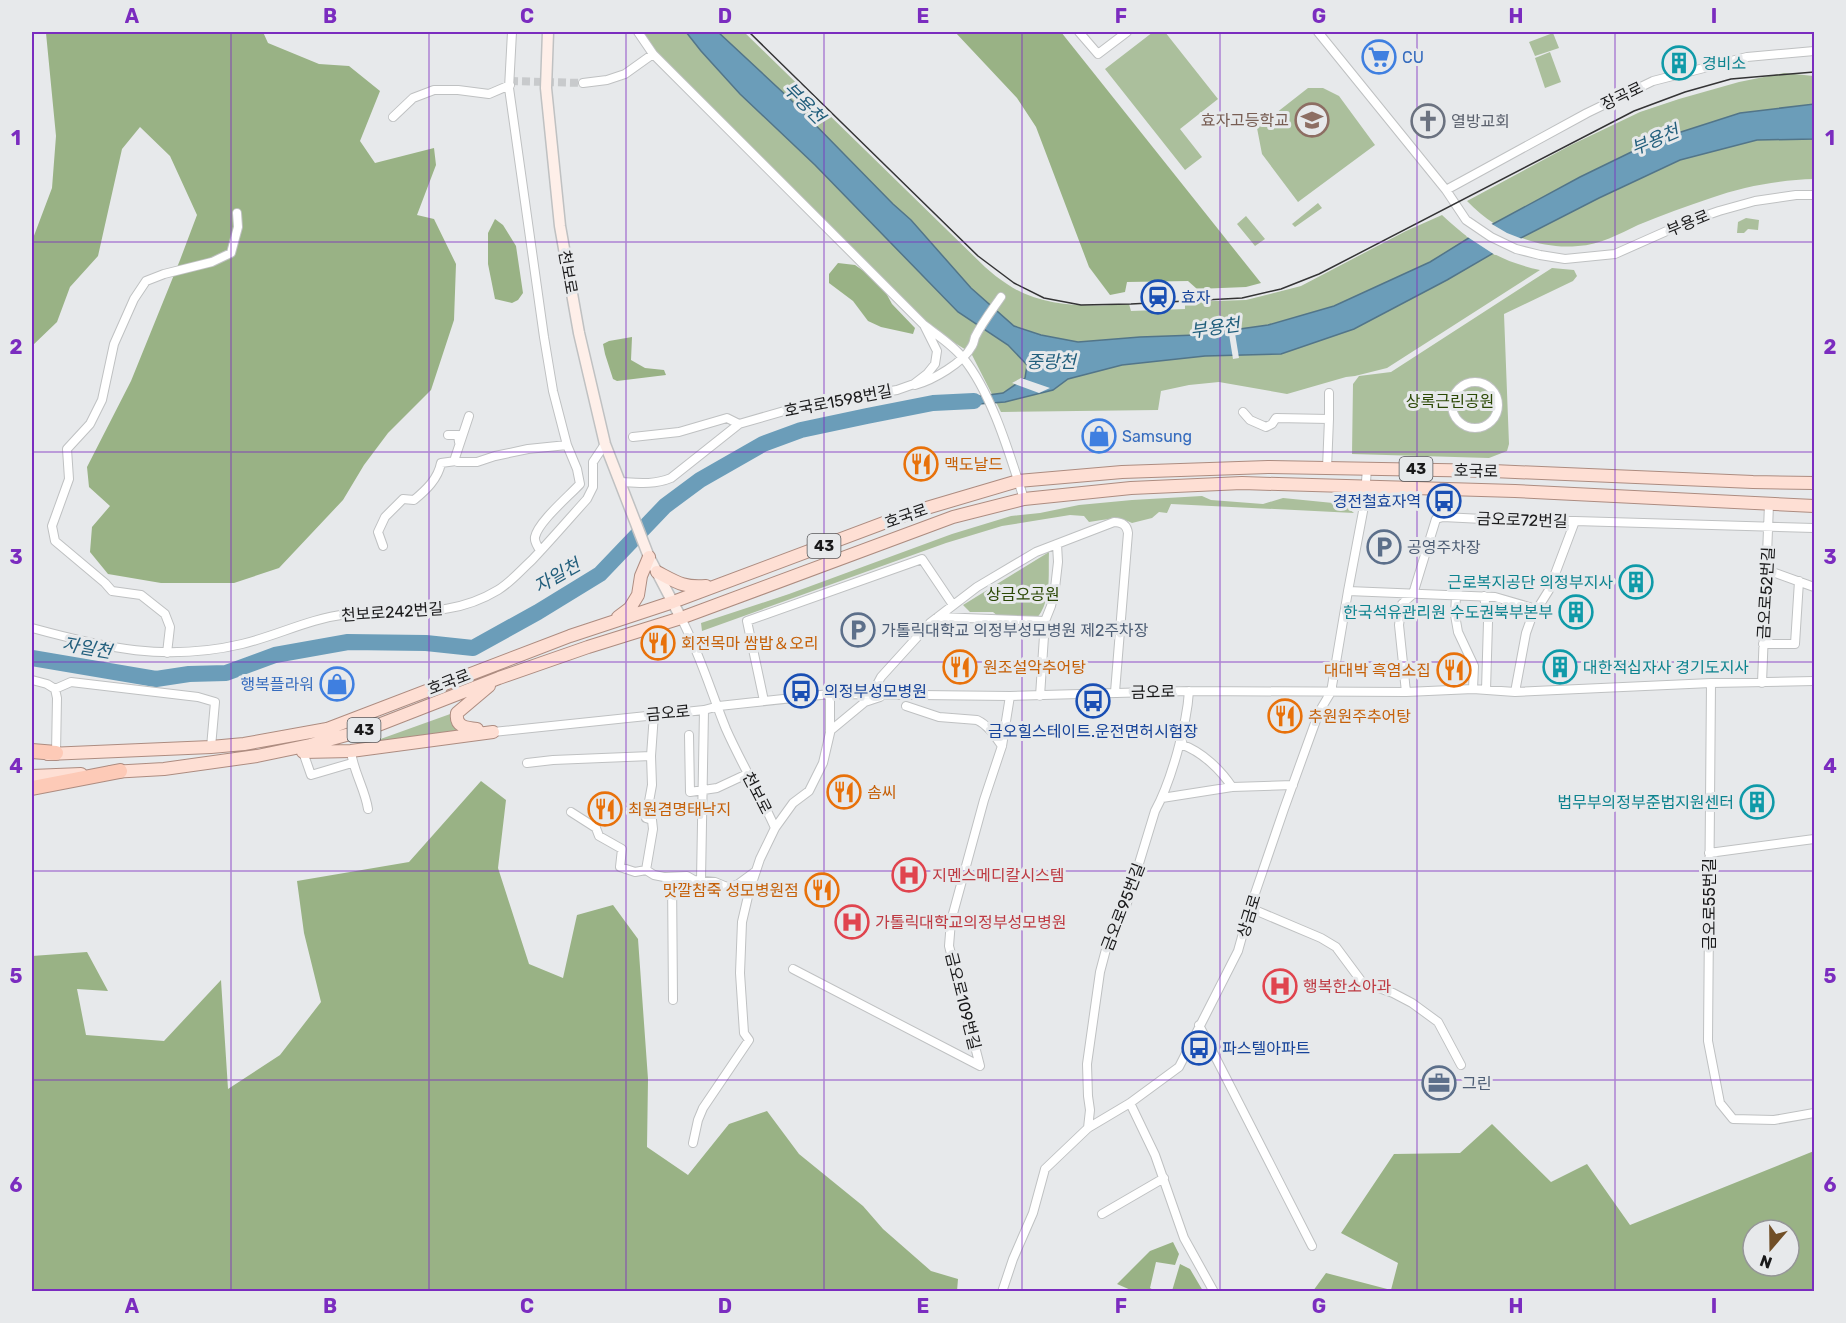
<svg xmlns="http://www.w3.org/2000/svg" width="1846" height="1323" viewBox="0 0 1846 1323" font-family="Rubik,'Noto Sans KR',sans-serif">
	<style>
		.green { fill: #abbf9c }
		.forest { fill: #99b285; fill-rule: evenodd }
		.water { fill: #6b9db9; stroke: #527589; stroke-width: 1.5 }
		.pier { fill: #e7e9eb }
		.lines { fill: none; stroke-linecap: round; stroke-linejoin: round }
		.river { stroke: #6b9db9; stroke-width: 16 }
		.street-tunnel { stroke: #c8cacc; stroke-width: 8; stroke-dasharray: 8 4; stroke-linecap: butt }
		.street-casing { stroke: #bfc1c2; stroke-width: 10 }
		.secondary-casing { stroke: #bfc1c2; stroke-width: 13 }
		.primary-casing { stroke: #ad8c80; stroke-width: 14 }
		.highway-casing { stroke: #ad8c80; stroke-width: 16 }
		.street { stroke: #fff; stroke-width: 8 }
		.secondary { stroke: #feefe9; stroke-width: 10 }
		.primary { stroke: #fedfd4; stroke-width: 12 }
		.highway { stroke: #fdcab7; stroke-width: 14 }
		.tram { stroke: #343435; stroke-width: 1.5 }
		.grid { fill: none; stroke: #7b2cbf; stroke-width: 1.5; stroke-opacity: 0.55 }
		.labels { text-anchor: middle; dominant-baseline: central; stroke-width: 6; stroke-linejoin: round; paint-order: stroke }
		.shield { fill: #e7e9eb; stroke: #575759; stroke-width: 1.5 }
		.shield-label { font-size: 15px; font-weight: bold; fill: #19191a }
		.shop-label { font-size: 16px; fill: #366cbe; stroke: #e7e9eb; text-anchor: start }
		.culture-label { font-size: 16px; fill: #0d838f; stroke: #e7e9eb; text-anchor: end }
		.street-label { font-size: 16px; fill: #19191a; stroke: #e7e9eb }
		.education-label { font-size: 16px; fill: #785e54; stroke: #e7e9eb; text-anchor: end }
		.worship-label { font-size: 16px; fill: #5b616d; stroke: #e7e9eb; text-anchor: start }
		.transit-label { font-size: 16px; fill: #164399; stroke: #e7e9eb; text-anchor: start }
		.park-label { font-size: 16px; fill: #2b4804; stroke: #e7e9eb }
		.food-label { font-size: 16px; fill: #c56008; stroke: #e7e9eb; text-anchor: start }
		.service-label { font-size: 16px; fill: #4e5e75; stroke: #e7e9eb; text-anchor: start }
		.health-label { font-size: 16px; fill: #be3a42; stroke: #e7e9eb; text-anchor: start }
		.water-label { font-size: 18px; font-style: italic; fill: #215e7c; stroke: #e7e9eb }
		.neatline { fill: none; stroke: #7b2cbf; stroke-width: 2 }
		.grid-label { font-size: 20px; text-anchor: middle; font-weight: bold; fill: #7b2cbf }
	</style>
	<rect width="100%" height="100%" fill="#e7e9eb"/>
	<path class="green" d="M640 32H744L985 267C992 273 999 279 1007 284 1041 308 1090 307 1129 304L1131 311 1185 309V302L1246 300 1301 286 1406 231 1442 215C1473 244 1498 261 1540 270L1387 368 1355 376 1346 377 1287 394 1219 382 1189 385 1161 391 1158 410 1001 412 971 353 942 335 924 320 659 56Z
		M1153 32H1165L1218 99 1180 129 1202 157 1185 170 1105 69Z
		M1553 33 1559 48 1535 56 1529 42Z
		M1550 52 1561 82 1545 88 1535 58Z
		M1784 73 1814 76V179C1780 180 1744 186 1711 198 1687 206 1662 215 1638 225 1619 234 1600 245 1578 246 1536 250 1496 231 1467 201L1571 145 1640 112 1679 99 1739 82Z
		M1308 88H1323L1339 96 1375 145 1298 202 1262 154 1257 128Z
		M1318 203 1322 208 1295 227 1292 224Z
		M1246 216 1265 239 1255 246 1237 224Z
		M1746 218 1759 220 1758 230 1748 229 1744 233H1737L1738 222Z
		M1552 268 1574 270 1577 276 1573 281 1504 314 1509 444 1507 451 1489 458 1352 454 1353 384 1359 376 1391 372Z
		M1202 496 1211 500 1263 504 1283 498 1343 504 1354 513 1171 504 1167 513 1159 512 1152 518 1132 523C1118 516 1104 520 1089 522L1084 516 1070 515 1002 526 946 543 702 631 701 623 789 594 952 534 1011 516 1040 513 1079 505 1132 500Z
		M1049 552C1048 574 1052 600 1037 618L999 617 993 612H970L963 605Z
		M453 713 460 731 459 733 375 741Z"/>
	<path class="forest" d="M43 32H263L268 43 319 64 349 66 380 91 360 141 375 163 434 148 436 165 417 215 434 219 456 264 454 320 431 390 388 433 364 465 343 500 279 568 234 583H161L108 574 90 552 92 527 110 506 89 487 87 467 131 381 180 260 197 215 170 156 140 127 122 149 98 256 70 287 57 322 32 346V241L52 188 56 136 46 33Z
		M955 32H1061L1261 283 1246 287 1197 289 1188 281 1127 282 1125 292 1110 295 1089 267 1036 127 1017 98Z
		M495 219 503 225 516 246 523 293 518 300 512 303 495 299 488 264V233Z
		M838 263 855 265 865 272 886 293 892 304 915 328 913 334 881 327 868 321 853 301 829 283V274Z
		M632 337 631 360 645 368 664 370 666 375 617 381 613 379 605 354 603 344 609 341Z
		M481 781 506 800 498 868 529 964 563 978 577 915 613 905 638 939 648 1079 647 1147 688 1175 729 1124 767 1111 799 1154 863 1206 883 1229 931 1271 958 1279 957 1291H32V956L87 952 108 991 77 989 86 1035 164 1041 221 980 228 1089 280 1055 321 1002 304 933 297 881 409 862Z
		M1492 1124 1551 1182 1587 1164 1630 1225 1814 1151V1291H1313L1326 1273 1391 1290 1398 1263 1341 1233 1394 1154 1460 1153ZM1753 1230H1789V1266H1753Z
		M1173 1242 1179 1254 1175 1265 1156 1262 1150 1288 1155 1291H1133L1117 1284 1150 1251Z
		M1180 1264 1190 1269 1203 1291H1172Z"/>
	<path class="water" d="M686 32H718L791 100 893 204 911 220 971 288 1014 326 1041 335 1078 342 1140 337 1197 335 1268 325 1334 306 1430 262 1480 231 1580 177 1656 140 1740 113 1814 104V139L1757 140 1680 160 1599 198 1509 244 1447 280 1354 329 1281 354 1205 356 1122 365 1068 379 1053 390 1005 402 952 406 951 400 1003 393 1025 378 1027 365 1008 345 958 312 815 165 740 94 701 51Z"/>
	<path class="pier" d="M1490 223 1507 233 1525 240 1495 255 1466 236Z
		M1234 327 1239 358 1233 359 1228 328Z
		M1021 378 1050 388 1039 393 1012 383Z"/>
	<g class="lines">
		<path class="river" d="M32 658 156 679 189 674 226 673 275 655 348 642 426 643 473 648 538 612 600 574 665 506 700 480 763 444 801 430 867 416 933 403 974 401"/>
		<path class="street-tunnel" d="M510 81 583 83"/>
		<g class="street-casing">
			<path id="street" d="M512 32 509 88 544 337 553 391 567 445 577 469 580 484C569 496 538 522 535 537 534 542 538 546 540 551
				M638 32 653 54
				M1079 32 1098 54 1127 32
				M1318 32 1446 190 1466 220 1491 237 1516 249 1540 255 1565 259 1615 254 1687 222 1719 211 1755 201 1796 195H1814
				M583 83 607 80 625 74 653 54 924 325
				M393 117 413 98 434 90H458L489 94 510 85
				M1446 190 1587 113 1653 81 1747 57 1814 51
				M1452 405a23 23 0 1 1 46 0a23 23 0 1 1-46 0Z
				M915 385C933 380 963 363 972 346 974 343 974 340 975 337 982 323 992 310 1001 297
				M1243 412 1250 420 1266 427 1272 424 1276 418 1329 419 1327 468
				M469 416 455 458 457 462H477L495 456 528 449 567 445
				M1329 419V393
				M448 435H458L459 442
				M633 437 679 432 727 418 739 424 805 405 897 390 914 384 927 374 935 364 937 351 924 325C937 335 953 345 963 358 992 393 1010 456 1024 499
				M620 482C638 483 654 485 671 478L739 424
				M1575 521 1814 528
				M383 546 378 532 385 517 403 499 414 500C426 490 438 479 441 463L456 461
				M1767 570 1814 587
				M1348 591 1495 597 1536 609
				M1456 596 1455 615 1458 632 1474 666 1473 689
				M1484 596 1488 622 1486 690
				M938 617 1045 621
				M681 618C700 654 711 692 726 729 741 763 760 794 775 828
				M32 628C105 648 166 662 242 644 279 635 308 619 347 614 401 607 447 621 498 590 511 582 521 570 532 560 551 540 569 519 587 499L593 487V462L605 444
				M1763 644H1795L1799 581
				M167 653 170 627 165 614 141 595 112 591 105 583 55 541 52 526 69 479 67 449 90 424 102 400 114 344 134 299 146 281 164 274 212 262 231 253 238 227 237 213
				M32 680 47 684 55 689 57 698 56 753
				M1711 683 1708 1041 1720 1103 1733 1119 1774 1120 1814 1113
				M1762 683 1769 504
				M55 689 71 682 198 697 215 702 211 747
				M1406 692 1399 625 1402 604 1413 594 1436 519 1443 517 1523 521H1575L1549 590 1531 619 1526 633 1515 692
				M872 694 881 677 930 623 977 587 1036 552 1114 522C1122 522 1127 525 1128 533L1115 692
				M1040 696 1045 621 1051 606 1055 588 1058 562 1057 544
				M764 701 747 621 922 559 953 605
				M906 706 939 717 977 720C988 725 995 736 1002 746
				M654 714 651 756 652 785 646 818 652 820 653 829 646 870 654 875 664 877 687 876 694 880 715 882 727 887 737 885 756 871
				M830 731 865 702 880 697
				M493 732 704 710 719 706 830 694 1010 696 1189 691 1406 692 1473 689 1515 692 1711 683 1814 681
				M689 735 690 792 717 788 747 774
				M1181 738 1183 745C1202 752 1221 770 1232 787
				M351 751C353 771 365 789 368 809
				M303 752 311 775 352 763
				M527 763 553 760 651 756
				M1162 798 1232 787 1293 785
				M571 812 596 828 599 836 622 849 620 867 635 872 646 870
				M1709 853 1814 839
				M672 877 673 1000
				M701 880 704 710
				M1250 908 1321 938 1336 947 1362 982 1393 993 1412 1003 1438 1022 1461 1065
				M793 969 980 1066 949 946 951 921 984 800 1002 746 1010 696
				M1199 1025 1312 1246
				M1130 1103 1155 1155 1184 1238 1214 1292
				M1088 1128 1090 1110 1088 1096 1087 1064 1100 972 1109 938 1126 906 1155 811C1171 782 1187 724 1189 691
				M693 1143 698 1120 703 1108 749 1040 744 1033 740 973 742 922 749 892 760 859 775 828 793 803 809 791 823 763 830 733V694
				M1102 1214 1164 1178
				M1002 1292 1013 1259 1033 1213 1045 1169 1088 1128 1130 1103 1179 1067 1238 951 1250 908 1284 809 1319 712 1331 692 1348 591 1364 506 1367 469"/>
		</g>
		<g class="secondary-casing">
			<path id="secondary" d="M548 32 546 88 560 226 579 333 605 444 649 557 681 618"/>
		</g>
		<g class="primary-casing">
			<path id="primary" d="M657 572C676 582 684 588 706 586
				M618 617 630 608 638 595 641 576 649 557
				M477 729C466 728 455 727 457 713L489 686
				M303 752 351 751 493 732
				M48 754 211 747 244 744 327 729 570 636 673 602 913 512 1018 481 1122 472 1268 467 1493 471 1753 482 1814 483
				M111 772 164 769 257 756 310 745 368 729 499 678 588 647 681 618 953 517 1024 499 1131 488 1242 483 1515 491 1814 506
				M32 776 81 774"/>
		</g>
		<g class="highway-casing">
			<path id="highway" d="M32 751 56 753
				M32 788 120 771"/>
		</g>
		<use href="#street" class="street"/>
		<use href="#secondary" class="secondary"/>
		<use href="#primary" class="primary"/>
		<use href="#highway" class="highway"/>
		<path class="tram" d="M749 32 978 256 1014 283 1044 298 1081 305 1131 304 1242 298 1281 289 1319 274 1634 111 1685 92 1731 79 1814 72"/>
	</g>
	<path class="grid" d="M231 32V1292M429 32V1292M626 32V1292M824 32V1292M1022 32V1292M1220 32V1292M1417 32V1292M1615 32V1292M32 242H1814M32 452H1814M32 662H1814M32 871H1814M32 1080H1814"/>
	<defs>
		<g id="supermarket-ring" transform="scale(1.725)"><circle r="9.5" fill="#e7e9eb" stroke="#3f7fe0" stroke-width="1.5"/><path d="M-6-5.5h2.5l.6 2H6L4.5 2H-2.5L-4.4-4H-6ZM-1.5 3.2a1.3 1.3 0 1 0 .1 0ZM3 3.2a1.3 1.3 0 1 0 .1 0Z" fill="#3f7fe0"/></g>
		<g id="building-ring" transform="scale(1.725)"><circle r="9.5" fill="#e7e9eb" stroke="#0f9aa8" stroke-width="1.5"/><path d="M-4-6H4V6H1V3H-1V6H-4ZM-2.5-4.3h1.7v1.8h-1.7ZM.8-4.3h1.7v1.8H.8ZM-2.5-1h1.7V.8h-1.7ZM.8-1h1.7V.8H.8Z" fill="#0f9aa8"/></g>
		<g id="school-ring" transform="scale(1.725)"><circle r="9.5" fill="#e7e9eb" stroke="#8d6e63" stroke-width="1.5"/><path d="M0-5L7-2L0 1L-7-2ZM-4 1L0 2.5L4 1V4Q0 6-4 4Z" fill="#8d6e63"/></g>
		<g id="church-ring" transform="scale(1.725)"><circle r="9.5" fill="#e7e9eb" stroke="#6b7280" stroke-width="1.5"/><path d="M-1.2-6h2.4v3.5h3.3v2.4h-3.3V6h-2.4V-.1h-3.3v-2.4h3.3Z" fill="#6b7280"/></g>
		<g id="station-ring" transform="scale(1.725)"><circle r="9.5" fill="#e7e9eb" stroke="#1a4fb4" stroke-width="1.5"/><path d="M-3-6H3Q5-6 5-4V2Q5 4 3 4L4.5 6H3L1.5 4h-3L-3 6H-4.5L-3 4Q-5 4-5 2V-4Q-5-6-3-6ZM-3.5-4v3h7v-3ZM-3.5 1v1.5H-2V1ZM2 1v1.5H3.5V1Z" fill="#1a4fb4"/></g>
		<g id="shop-ring" transform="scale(1.725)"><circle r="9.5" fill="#e7e9eb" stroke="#3f7fe0" stroke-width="1.5"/><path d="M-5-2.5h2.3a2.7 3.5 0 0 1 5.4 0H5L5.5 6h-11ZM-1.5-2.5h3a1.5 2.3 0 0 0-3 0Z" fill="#3f7fe0"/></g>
		<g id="restaurant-ring" transform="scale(1.725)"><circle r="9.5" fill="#e7e9eb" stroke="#e8710a" stroke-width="1.5"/><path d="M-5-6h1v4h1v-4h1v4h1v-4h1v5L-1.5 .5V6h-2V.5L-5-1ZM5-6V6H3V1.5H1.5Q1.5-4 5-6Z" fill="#e8710a"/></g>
		<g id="bus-ring" transform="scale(1.725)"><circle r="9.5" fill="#e7e9eb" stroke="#1a4fb4" stroke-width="1.5"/><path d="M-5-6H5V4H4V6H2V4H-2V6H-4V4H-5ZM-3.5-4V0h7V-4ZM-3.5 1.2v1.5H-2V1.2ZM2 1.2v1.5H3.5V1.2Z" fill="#1a4fb4"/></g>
		<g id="parking-ring" transform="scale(1.725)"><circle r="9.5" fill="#e7e9eb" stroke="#5c6f8a" stroke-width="1.5"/><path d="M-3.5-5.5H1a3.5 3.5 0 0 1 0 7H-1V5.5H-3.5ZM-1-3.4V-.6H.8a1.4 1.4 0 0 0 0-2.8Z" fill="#5c6f8a"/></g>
		<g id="hospital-ring" transform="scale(1.725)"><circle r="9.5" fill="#e7e9eb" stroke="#e0444e" stroke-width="1.5"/><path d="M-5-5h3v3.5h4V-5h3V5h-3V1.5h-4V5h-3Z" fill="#e0444e"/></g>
		<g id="office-ring" transform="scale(1.725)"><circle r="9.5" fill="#e7e9eb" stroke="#5c6f8a" stroke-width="1.5"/><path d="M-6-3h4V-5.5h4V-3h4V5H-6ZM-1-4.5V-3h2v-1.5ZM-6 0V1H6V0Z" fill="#5c6f8a"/></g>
	</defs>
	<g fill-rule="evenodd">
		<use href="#supermarket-ring" x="1379" y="57"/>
		<use href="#building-ring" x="1679" y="63"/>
		<use href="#school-ring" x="1312" y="120"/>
		<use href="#church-ring" x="1428" y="121"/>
		<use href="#station-ring" x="1158" y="297"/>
		<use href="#shop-ring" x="1099" y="436"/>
		<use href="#restaurant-ring" x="921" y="464"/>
		<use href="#bus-ring" x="1444" y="501"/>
		<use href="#parking-ring" x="1384" y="547"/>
		<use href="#building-ring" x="1636" y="582"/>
		<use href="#building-ring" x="1576" y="612"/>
		<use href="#parking-ring" x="858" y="630"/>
		<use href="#restaurant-ring" x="658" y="643"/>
		<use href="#restaurant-ring" x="960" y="667"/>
		<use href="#building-ring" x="1560" y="667"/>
		<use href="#restaurant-ring" x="1454" y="670"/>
		<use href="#shop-ring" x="337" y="684"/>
		<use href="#bus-ring" x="801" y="691"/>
		<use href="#bus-ring" x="1093" y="701"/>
		<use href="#restaurant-ring" x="1285" y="716"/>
		<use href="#restaurant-ring" x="844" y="792"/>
		<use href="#building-ring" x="1757" y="802"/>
		<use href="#restaurant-ring" x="605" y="809"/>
		<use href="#hospital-ring" x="909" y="875"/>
		<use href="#restaurant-ring" x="822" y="890"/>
		<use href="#hospital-ring" x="852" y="922"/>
		<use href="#hospital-ring" x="1280" y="986"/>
		<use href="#bus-ring" x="1199" y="1048"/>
		<use href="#office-ring" x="1439" y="1083"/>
	</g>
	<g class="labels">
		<g class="shield">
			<rect x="1399.5" y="457" width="33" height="24" rx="4.5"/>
			<rect x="807.5" y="534" width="33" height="24" rx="4.5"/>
			<rect x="347.5" y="718" width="33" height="24" rx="4.5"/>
		</g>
		<g class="shield-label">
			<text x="1416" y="469">43</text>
			<text x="824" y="546">43</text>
			<text x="364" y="730">43</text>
		</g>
		<g class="shop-label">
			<text x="1402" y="57">CU</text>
			<text x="1122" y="436">Samsung</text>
			<text x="314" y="684" text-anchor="end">행복플라워</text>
		</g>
		<g class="culture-label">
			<text x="1702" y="63" text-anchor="start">경비소</text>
			<text x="1613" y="582">근로복지공단 의정부지사</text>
			<text x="1553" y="612">한국석유관리원 수도권북부본부</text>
			<text x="1583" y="667" text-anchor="start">대한적십자사 경기도지사</text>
			<text x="1734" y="802">법무부의정부준법지원센터</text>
		</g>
		<g class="street-label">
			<text transform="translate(1622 96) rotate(-26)">장곡로</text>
			<text transform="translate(1688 223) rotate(-22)">부용로</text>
			<text transform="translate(568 272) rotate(80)">천보로</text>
			<text transform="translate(838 401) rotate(-11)">호국로1598번길</text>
			<text transform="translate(1476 471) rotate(1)">호국로</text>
			<text transform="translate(906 516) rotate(-19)">호국로</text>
			<text transform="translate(1522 520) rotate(2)">금오로72번길</text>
			<text transform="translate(1766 593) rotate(-87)">금오로52번길</text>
			<text transform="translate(392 612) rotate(-4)">천보로242번길</text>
			<text transform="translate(449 682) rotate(-21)">호국로</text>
			<text transform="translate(1153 692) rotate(-1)">금오로</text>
			<text transform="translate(668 713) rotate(-5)">금오로</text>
			<text transform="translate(757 793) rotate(63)">천보로</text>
			<text transform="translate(1709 904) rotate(-90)">금오로55번길</text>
			<text transform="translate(1123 907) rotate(-69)">금오로95번길</text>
			<text transform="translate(1249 916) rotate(-73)">상금로</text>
			<text transform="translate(963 1001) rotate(76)">금오로109번길</text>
		</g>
		<g class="education-label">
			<text x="1289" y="120">효자고등학교</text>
		</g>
		<g class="worship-label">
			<text x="1451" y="121">열방교회</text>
		</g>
		<g class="transit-label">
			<text x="1181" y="297">효자</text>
			<text x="1421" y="501" text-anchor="end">경전철효자역</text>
			<text x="824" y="691">의정부성모병원</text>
			<text x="1093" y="731" text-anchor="middle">금오힐스테이트.운전면허시험장</text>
			<text x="1222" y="1048">파스텔아파트</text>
		</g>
		<g class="park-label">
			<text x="1450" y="401">상록근린공원</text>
			<text x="1023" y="594">상금오공원</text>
		</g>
		<g class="food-label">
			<text x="944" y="464">맥도날드</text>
			<text x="681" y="643">회전목마 쌈밥＆오리</text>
			<text x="983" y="667">원조설악추어탕</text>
			<text x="1431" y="670" text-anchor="end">대대박 흑염소집</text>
			<text x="1308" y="716">추원원주추어탕</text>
			<text x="867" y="792">솜씨</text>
			<text x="628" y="809">최원겸명태낙지</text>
			<text x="799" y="890" text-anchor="end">맛깔참죽 성모병원점</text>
		</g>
		<g class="service-label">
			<text x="1407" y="547">공영주차장</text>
			<text x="881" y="630">가톨릭대학교 의정부성모병원 제2주차장</text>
			<text x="1462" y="1083">그린</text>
		</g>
		<g class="health-label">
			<text x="932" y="875">지멘스메디칼시스템</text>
			<text x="875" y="922">가톨릭대학교의정부성모병원</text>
			<text x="1303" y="986">행복한소아과</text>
		</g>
		<g class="water-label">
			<text transform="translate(804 103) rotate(45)">부용천</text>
			<text transform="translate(1655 140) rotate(-23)">부용천</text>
			<text transform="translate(1215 328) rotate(-8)">부용천</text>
			<text x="1051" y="362">중랑천</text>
			<text transform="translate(557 576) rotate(-30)">자일천</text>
			<text transform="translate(87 648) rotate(10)">자일천</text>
		</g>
	</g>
	<rect width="1846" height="1323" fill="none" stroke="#e7e9eb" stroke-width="66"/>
	<g transform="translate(1771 1248) rotate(200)"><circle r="28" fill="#e7e9eb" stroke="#959697" stroke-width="1.5"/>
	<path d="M0-4.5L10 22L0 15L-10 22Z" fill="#714f27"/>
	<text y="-9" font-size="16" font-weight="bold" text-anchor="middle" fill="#19191a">N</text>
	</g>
	<rect x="33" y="33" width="1780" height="1257" class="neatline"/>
	<g class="grid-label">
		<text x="132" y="23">A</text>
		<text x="330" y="23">B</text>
		<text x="527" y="23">C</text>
		<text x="725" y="23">D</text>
		<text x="923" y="23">E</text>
		<text x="1121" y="23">F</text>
		<text x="1319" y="23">G</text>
		<text x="1516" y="23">H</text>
		<text x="1714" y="23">I</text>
		<text x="16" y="145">1</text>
		<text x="1830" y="145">1</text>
		<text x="16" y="354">2</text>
		<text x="1830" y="354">2</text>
		<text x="16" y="564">3</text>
		<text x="1830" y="564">3</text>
		<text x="16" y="773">4</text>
		<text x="1830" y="773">4</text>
		<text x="16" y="983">5</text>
		<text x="1830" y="983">5</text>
		<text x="16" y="1192">6</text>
		<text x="1830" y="1192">6</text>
		<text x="132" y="1313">A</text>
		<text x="330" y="1313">B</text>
		<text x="527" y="1313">C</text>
		<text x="725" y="1313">D</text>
		<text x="923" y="1313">E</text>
		<text x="1121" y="1313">F</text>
		<text x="1319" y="1313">G</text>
		<text x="1516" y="1313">H</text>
		<text x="1714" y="1313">I</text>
	</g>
</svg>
